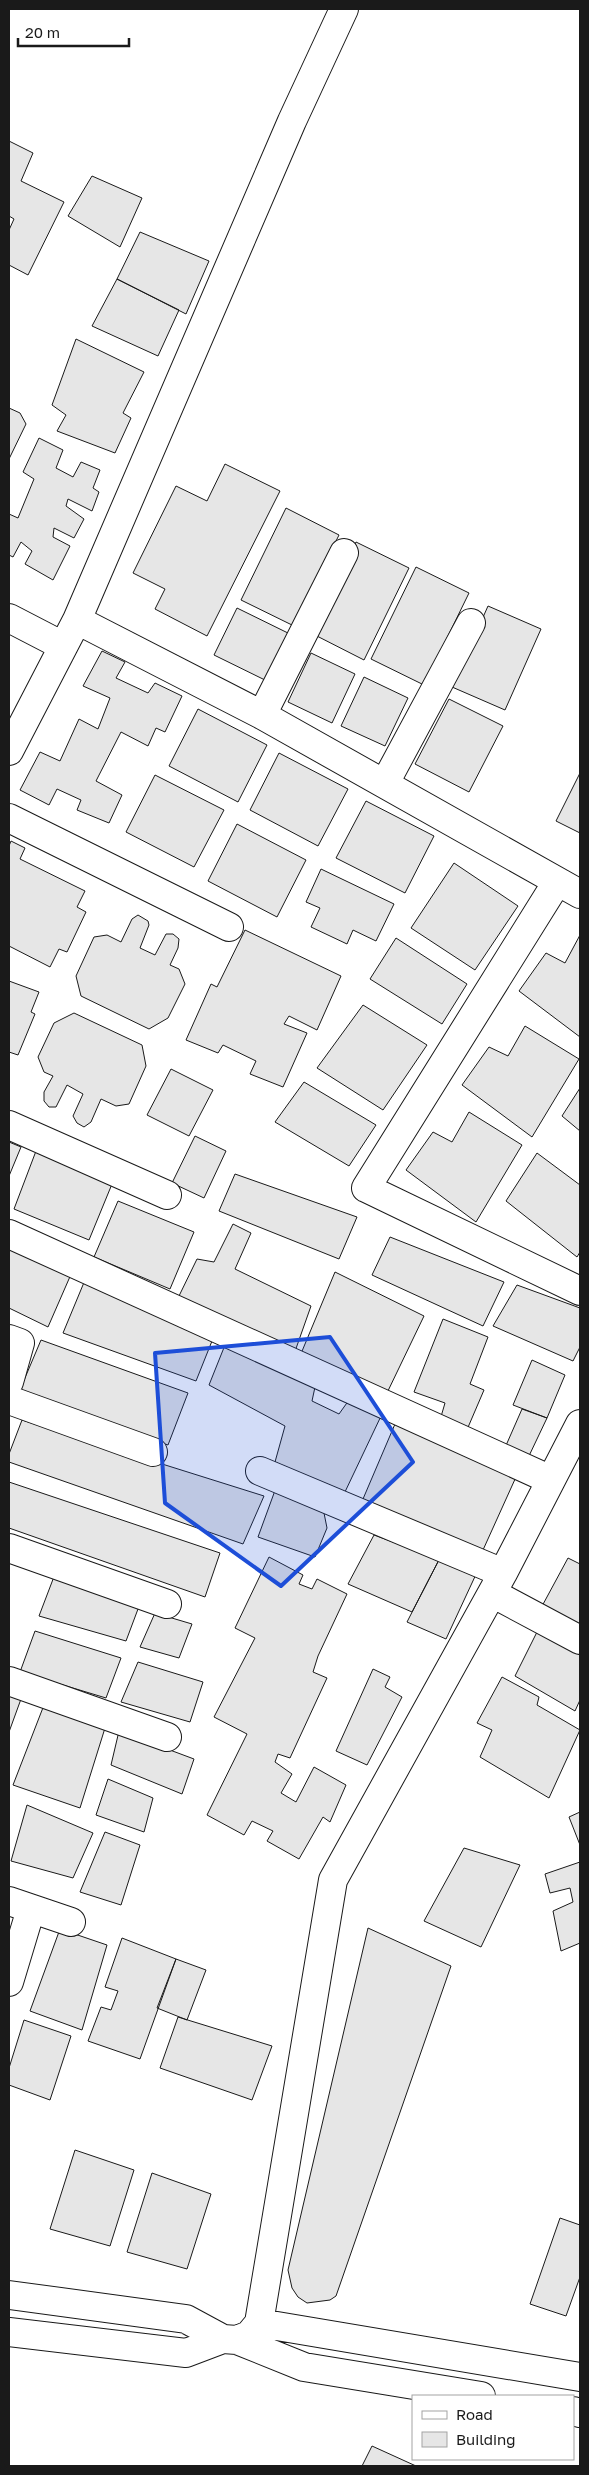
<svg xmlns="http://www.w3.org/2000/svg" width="589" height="2475" viewBox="0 0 589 2475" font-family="'Golos Text',sans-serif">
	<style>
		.building { fill: #e6e6e6; stroke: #1a1a1a }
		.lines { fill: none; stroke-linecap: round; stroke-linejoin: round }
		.minor-casing { stroke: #1a1a1a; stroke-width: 30 }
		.minor { stroke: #fff; stroke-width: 28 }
		.marked { fill: #1d4ed8; fill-opacity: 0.2; stroke: #1d4ed8; stroke-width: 4; stroke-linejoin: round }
	</style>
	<rect width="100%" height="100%" fill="#fff"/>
	<path class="building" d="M9 141 33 153 21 181 64 202 28 275 9 265V230L14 219 9 216Z
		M92 176 142 198 120 247 68 216Z
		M140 232 209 261 186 314 117 279Z
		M117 279 179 310 158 356 92 326Z
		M76 339 144 372 123 413 131 418 115 453 57 431 66 415 52 405Z
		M9 408 20 413 26 424 9 459Z
		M39 438 63 450 56 468 73 477 81 462 100 470 93 488 99 492 92 511 68 499 66 506 84 519 74 538 54 528 53 537 70 546 53 580 25 564 32 551 21 542 13 557 9 555V514L18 518 34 479 23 472Z
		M225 464 280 491 207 636 155 609 165 589 133 573 176 486 207 501Z
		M286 508 339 535 294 626 241 600Z
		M356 542 409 568 364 660 311 633Z
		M416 567 469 593 424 685 371 659Z
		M488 606 541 629 505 710 452 687Z
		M237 608 292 635 269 682 214 655Z
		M102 651 125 662 116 678 148 693 155 683 182 696 165 732 156 728 148 746 121 732 96 781 122 795 109 823 77 810 81 800 57 789 49 805 20 790 40 752 60 761 79 719 98 729 110 698 83 686Z
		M311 653 355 674 332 723 288 702Z
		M364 677 408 698 385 746 341 726Z
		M449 699 503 726 469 792 415 764Z
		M198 709 267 745 238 802 169 766Z
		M279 753 348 789 318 846 250 810Z
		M580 773V833L556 821Z
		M155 775 224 810 194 867 126 832Z
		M366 801 434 836 405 893 336 858Z
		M237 824 306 860 277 917 208 881Z
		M11 841 25 848 20 859 85 891 77 907 86 912 67 952 59 949 50 967 9 946V846Z
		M454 863 518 906 475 970 411 928Z
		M321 869 394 904 376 941 353 930 347 944 311 927 320 908 306 902Z
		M138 915 148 921 149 925 140 948 155 955 166 934H173L179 939 178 948 170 965 179 969 185 984 168 1018 149 1029 81 996 76 976 94 937 107 935 121 942 132 919Z
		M245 930 341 976 317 1030 289 1016 284 1024 307 1033 283 1087 250 1074 256 1061 223 1045 218 1053 186 1040 211 984 217 987Z
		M580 935V1037L519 991 546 953 565 963Z
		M396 938 467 984 442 1024 370 979Z
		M9 981 39 992 31 1012 35 1014 18 1055 9 1052Z
		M363 1005 427 1045 383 1110 317 1068Z
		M74 1013 142 1045 146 1066 129 1104 116 1106 101 1099 91 1122 84 1127 77 1123 73 1116 83 1094 67 1085 56 1107H49L44 1101V1092L53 1076 44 1072 38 1057 54 1023Z
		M525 1026 579 1059 532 1137 462 1085 489 1047 508 1056Z
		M171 1069 213 1090 189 1136 147 1115Z
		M304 1082 376 1125 349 1166 275 1122Z
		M580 1088V1131L562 1116Z
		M469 1112 522 1145 476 1222 406 1170 433 1132 452 1142Z
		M195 1136 226 1151 204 1198 172 1183Z
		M9 1142 21 1147 9 1176Z
		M36 1151 112 1184 89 1240 14 1209Z
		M537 1153 580 1185V1252L577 1257 506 1201Z
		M235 1174 357 1217 339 1259 219 1211Z
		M118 1201 194 1232 170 1289 94 1257Z
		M233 1224 251 1233 235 1269 311 1306 293 1357 178 1298 197 1259 214 1262Z
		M390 1237 504 1282 483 1326 372 1275Z
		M9 1243 72 1272 48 1327 9 1308Z
		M335 1272 424 1316 386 1395 300 1356Z
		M85 1280 212 1341 196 1381 63 1333Z
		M517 1285 580 1308V1347L573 1361 493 1326Z
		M443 1319 488 1337 470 1384 484 1390 466 1432 440 1420 445 1403 414 1392Z
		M41 1340 188 1393 168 1445 19 1392Z
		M225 1345 315 1387 312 1401 339 1414 349 1400 382 1414 344 1494 275 1462 285 1426 209 1385Z
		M532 1360 565 1375 547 1418 513 1405Z
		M522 1409 547 1418 528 1458 504 1450Z
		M22 1420 264 1496 243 1544 9 1462V1454Z
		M395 1424 516 1477 483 1550 360 1506Z
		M9 1482 220 1553 205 1597 9 1528Z
		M277 1485 323 1508 327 1528 315 1557 258 1537Z
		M374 1535 393 1542 396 1535 442 1554 412 1612 348 1584Z
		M442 1554 478 1570 446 1639 407 1622Z
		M269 1557 303 1575 299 1584 312 1589 317 1579 347 1594 318 1656 313 1672 327 1678 290 1758 278 1754 275 1762 292 1774 281 1793 296 1802 314 1767 346 1785 330 1822 323 1817 299 1859 267 1841 273 1831 252 1821 244 1835 207 1815 247 1734 214 1717 255 1638 235 1628Z
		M568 1558 580 1564V1628L541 1608Z
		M55 1574 141 1601 126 1641 39 1616Z
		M155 1613 192 1624 179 1658 140 1647Z
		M35 1631 121 1658 106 1698 20 1672Z
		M537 1632 580 1655V1700L575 1711 515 1676Z
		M138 1662 203 1682 190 1722 121 1702Z
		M373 1669 390 1677 385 1687 402 1697 367 1765 336 1751Z
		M502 1677 539 1697 537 1705 580 1730 549 1798 480 1757 492 1730 477 1723Z
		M9 1695 21 1699 9 1732Z
		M44 1705 105 1728 80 1808 13 1785Z
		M119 1731 194 1759 182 1794 111 1765Z
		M108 1779 153 1798 144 1832 96 1815Z
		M27 1805 93 1833 73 1878 11 1861Z
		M580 1812V1845L569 1817Z
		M105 1832 140 1845 121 1905 80 1892Z
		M464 1848 520 1865 481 1947 424 1921Z
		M580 1862V1943L561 1951 553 1911 573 1902 570 1888 550 1893 545 1874Z
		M368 1928 451 1966 336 2296 330 2300 307 2303 298 2297 292 2288 288 2270Z
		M60 1929 107 1945 82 2030 30 2011Z
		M122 1938 176 1959 140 2059 88 2041 101 2007 111 2010 118 1991 105 1987Z
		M176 1959 206 1970 187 2020 157 2008Z
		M178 2017 272 2046 252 2100 160 2068Z
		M24 2020 71 2036 50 2100 9 2085V2068Z
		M75 2150 134 2170 110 2246 50 2229Z
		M152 2173 211 2194 187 2269 127 2252Z
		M560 2218 580 2225V2277L566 2316 530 2304Z
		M372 2446 416 2466H362Z"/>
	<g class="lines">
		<g class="minor-casing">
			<path id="minor" d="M9 618 63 646
				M77 620 262 715 580 894
				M262 715 344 553
				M9 751 77 620 292 121 344 9
				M385 783 471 623
				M9 818 229 927
				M557 882 366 1188 580 1291
				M9 1125 167 1195
				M9 1234 551 1480
				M9 1339 20 1343 9 1382
				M9 1400 153 1452
				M260 1471 503 1573
				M9 1548 167 1604
				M492 1593 580 1640
				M9 1681 167 1737
				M9 1901 71 1922
				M9 1982 31 1909
				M9 2295 186 2319 223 2339 237 2340 249 2335 259 2323 333 1880 503 1573 580 1424
				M259 2323 580 2377
				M9 2332 186 2353 223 2339
				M237 2340 304 2367 481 2396
				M573 2411 580 2413"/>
		</g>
		<use href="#minor" class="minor"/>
	</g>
	<path class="marked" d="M330 1337 413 1462 281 1586 165 1503 155 1353Z"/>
	<rect width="589" height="2475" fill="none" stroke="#1a1a1a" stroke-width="20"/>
	<rect x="412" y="2395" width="162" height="65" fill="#ffffff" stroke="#a3a3a3"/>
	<rect x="422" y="2411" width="25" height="8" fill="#ffffff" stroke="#a3a3a3"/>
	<text x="456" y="2420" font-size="15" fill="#1a1a1a">Road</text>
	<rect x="422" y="2432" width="25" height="15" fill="#e6e6e6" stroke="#a3a3a3"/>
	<text x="456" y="2445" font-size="15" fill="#1a1a1a">Building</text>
	<path d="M18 38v8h111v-8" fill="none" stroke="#1a1a1a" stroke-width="2.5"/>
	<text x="25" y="38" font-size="15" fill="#1a1a1a" stroke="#ffffff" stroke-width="4" paint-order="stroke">20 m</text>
</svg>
